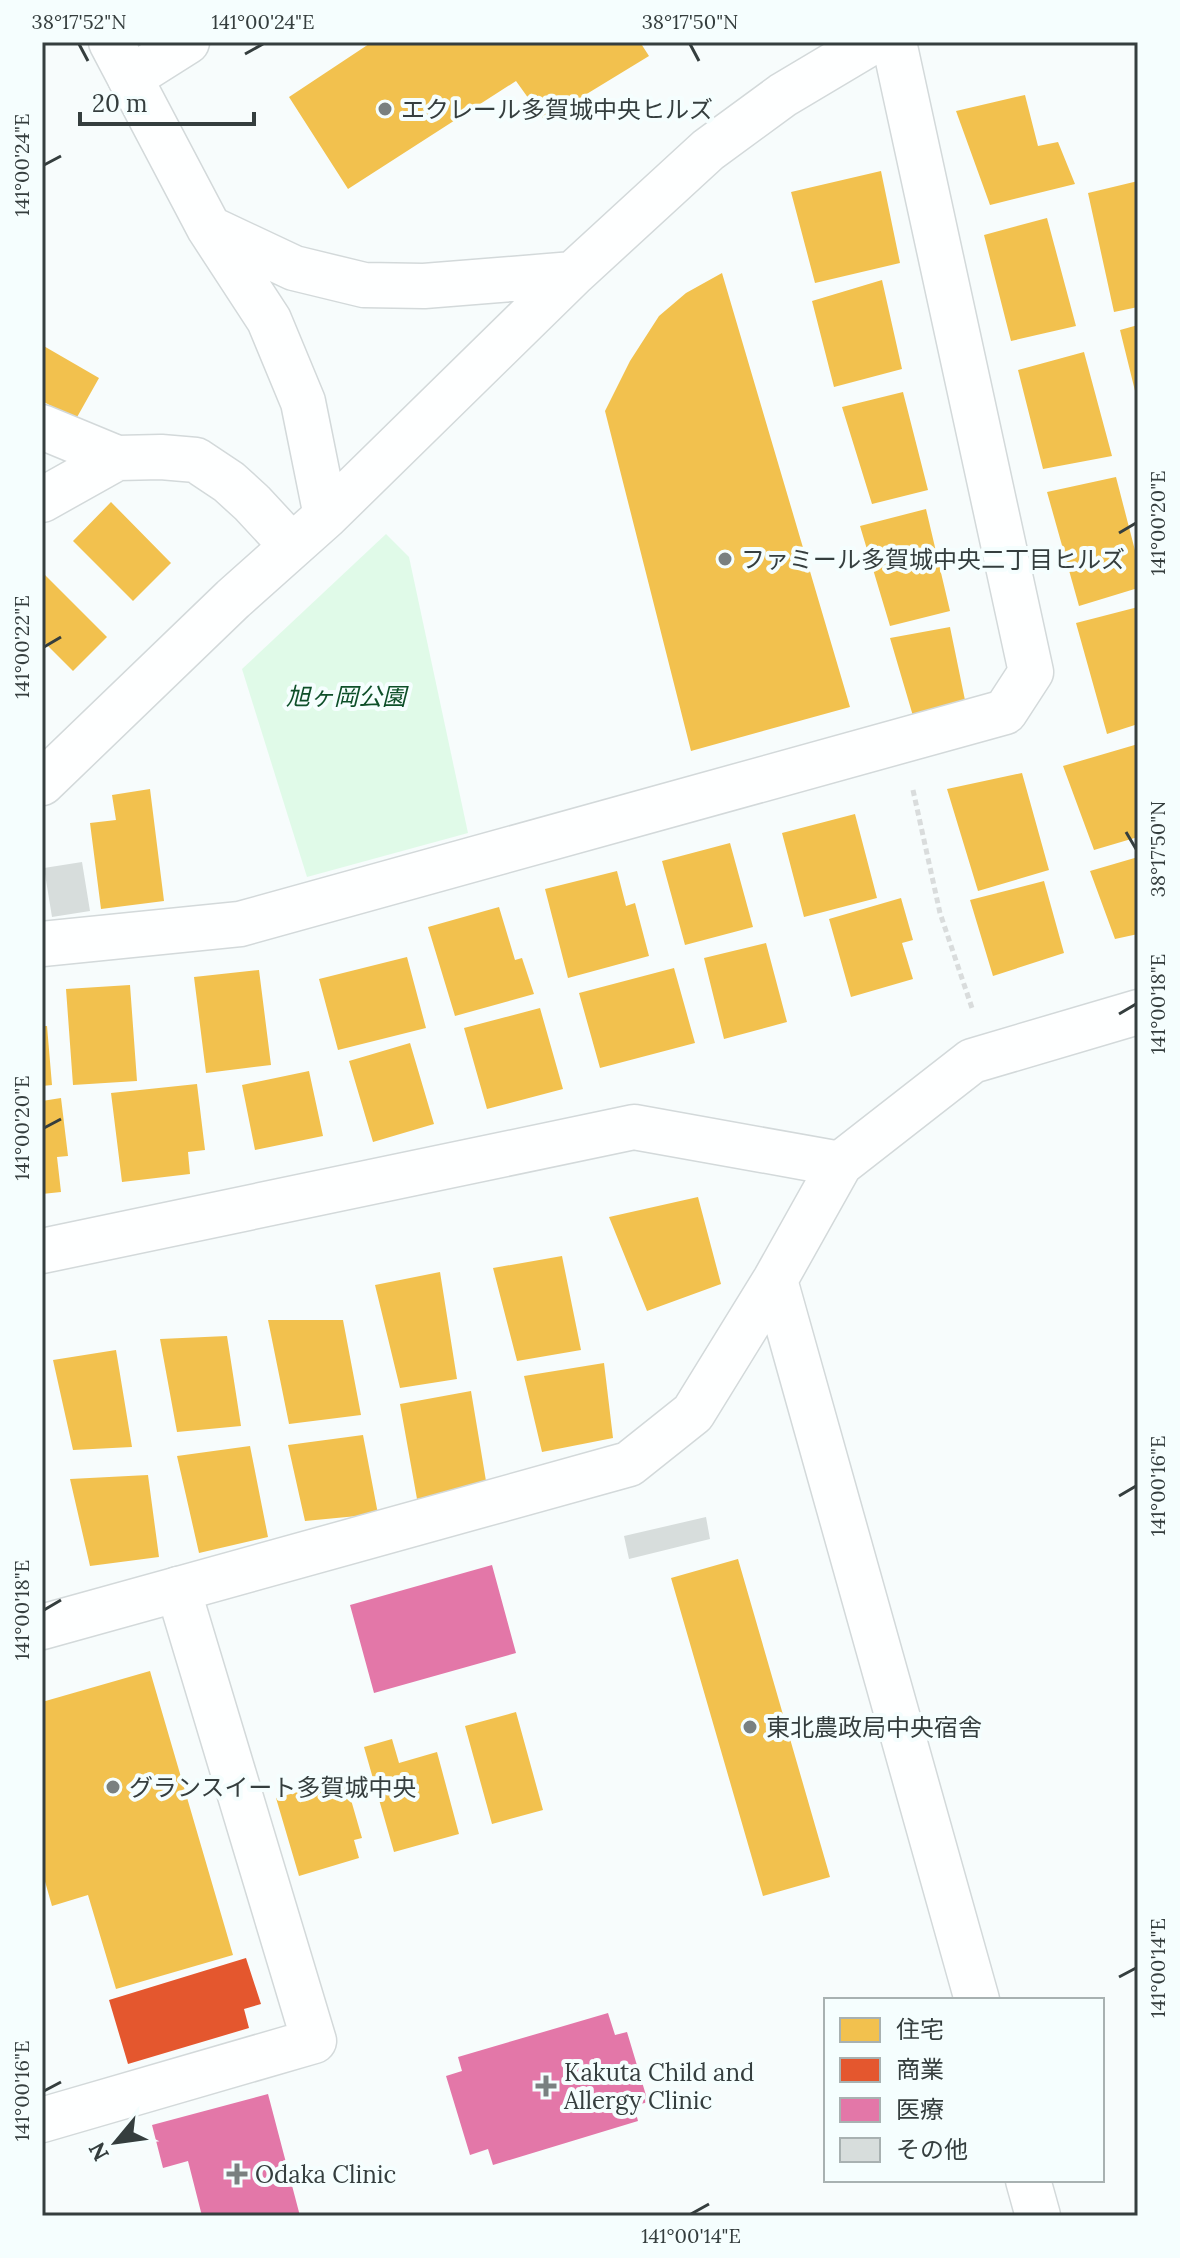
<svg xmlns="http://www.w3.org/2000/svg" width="1180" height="2258" viewBox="0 0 1180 2258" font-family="Lora,'Noto Sans JP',serif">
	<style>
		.green { fill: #e0fae8 }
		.homes { fill: #f2c14e }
		.shops { fill: #e4572e }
		.health { fill: #e377a8 }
		.building { fill: #d7dddc }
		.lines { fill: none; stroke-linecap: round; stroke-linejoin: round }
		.street-casing { stroke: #d3d9da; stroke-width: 47 }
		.secondary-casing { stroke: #d3d9da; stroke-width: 47 }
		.path { stroke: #d9dcdc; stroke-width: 5; stroke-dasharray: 6 4; stroke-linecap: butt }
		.street { stroke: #feffff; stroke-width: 44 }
		.secondary { stroke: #feffff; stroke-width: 44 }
		.ticks { fill: none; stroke: #353e3e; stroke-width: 3 }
		.poi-dot { fill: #798080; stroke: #f5fefe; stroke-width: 3 }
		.labels { text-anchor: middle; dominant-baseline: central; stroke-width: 8; stroke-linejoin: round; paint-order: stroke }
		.poi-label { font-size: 24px; fill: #353e3e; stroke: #f5fefe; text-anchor: start }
		.park-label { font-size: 24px; font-style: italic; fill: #0e4f29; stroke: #f5fefe }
		.neatline { fill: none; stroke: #353e3e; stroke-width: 3 }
		.ticks-label { font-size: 20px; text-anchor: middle; fill: #353e3e }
	</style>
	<rect width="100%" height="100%" fill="#f7fcfc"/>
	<path class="green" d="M386 534 409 557 468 833 307 877 242 669Z"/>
	<path class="homes" d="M372 42H640L649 56 544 120 516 81 348 189 289 97Z
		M1025 95 1038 146 1058 142 1075 184 990 205 956 111Z
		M881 171 900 263 815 283 791 192Z
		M1138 181V307L1114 312 1088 193Z
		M1047 218 1076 326 1011 341 984 235Z
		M722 273 850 707 691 751 605 411 630 361 659 316 686 293Z
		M882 280 902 369 834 387 812 301Z
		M1138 325V399H1137L1120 330Z
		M42 345 99 378 76 419 42 401Z
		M1084 352 1112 456 1043 469 1018 370Z
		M903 392 928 490 872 504 842 407Z
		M1116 477 1138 562V588L1079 606 1047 492Z
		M111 502 171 563 133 601 73 541Z
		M926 509 950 611 890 626 860 526Z
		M42 572 107 637 73 671 42 640Z
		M1138 607V724L1107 734 1076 623Z
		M950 627 966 705 913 716 890 638Z
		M1138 744V837L1094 850 1063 766Z
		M1022 773 1049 870 978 891 947 789Z
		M150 789 164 901 101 909 90 823 116 820 112 795Z
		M855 814 877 898 804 917 782 833Z
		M730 843 753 927 685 945 662 861Z
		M1138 857V934L1115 939 1090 871Z
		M617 871 626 906 635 903 649 956 568 978 545 889Z
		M1044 881 1064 953 993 976 970 900Z
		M901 898 913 940 902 943 913 979 851 997 829 919Z
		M499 907 515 960 522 958 534 994 455 1016 428 927Z
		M766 943 787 1022 724 1039 704 958Z
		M407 957 426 1028 338 1050 319 979Z
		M674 968 695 1043 600 1068 579 993Z
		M259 970 271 1065 206 1073 194 977Z
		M130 985 137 1081 73 1085 66 989Z
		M540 1008 563 1089 487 1109 464 1028Z
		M42 1026H47L52 1085 42 1086Z
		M410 1043 434 1124 373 1142 349 1061Z
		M309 1071 323 1136 255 1150 242 1085Z
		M197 1084 205 1150 188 1152 190 1174 122 1182 111 1093Z
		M61 1098 68 1156 57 1157 61 1192 42 1194V1101Z
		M698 1197 721 1284 647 1311 609 1217Z
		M562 1256 581 1350 517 1361 493 1268Z
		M440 1272 457 1379 400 1388 375 1285Z
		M268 1320H343L361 1415 289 1424Z
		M227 1336 241 1426 177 1432 160 1339Z
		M116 1350 132 1447 73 1450 53 1360Z
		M604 1363 613 1438 542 1452 524 1376Z
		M471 1391 487 1487 417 1499 400 1404Z
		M363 1435 378 1514 305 1521 288 1445Z
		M250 1446 268 1537 199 1553 177 1456Z
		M148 1475 159 1557 90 1566 70 1479Z
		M738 1559 830 1877 763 1896 671 1578Z
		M150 1671 233 1955 116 1989 88 1895 52 1906 42 1871V1702Z
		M516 1712 543 1810 492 1824 465 1726Z
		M392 1739 399 1763 437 1752 459 1834 394 1852 364 1747Z
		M345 1779 362 1838 354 1840 359 1858 299 1876 276 1798Z"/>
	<path class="shops" d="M246 1958 261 2004 244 2009 249 2028 128 2064 109 2000Z"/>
	<path class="health" d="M492 1565 516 1653 374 1693 350 1605Z
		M608 2013 615 2035 627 2032 648 2102 634 2106 638 2121 493 2165 488 2149 470 2155 446 2076 462 2071 458 2057Z
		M268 2094 300 2216H202L188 2161 163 2168 152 2125Z"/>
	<path class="building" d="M82 862 90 911 52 917 44 868Z
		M706 1517 710 1539 629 1559 624 1536Z"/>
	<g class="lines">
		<g class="street-casing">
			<path id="street" d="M130 78 187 42
				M42 427 117 458
				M42 500 117 458 161 457 196 460 229 482 252 503 291 545
				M42 944 240 924 1005 712 1031 672 894 42
				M42 1251 634 1127 840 1164
				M42 2120 314 2041 178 1589"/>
		</g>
		<g class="secondary-casing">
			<path id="secondary" d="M111 42 209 228 269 320 303 402 326 516
				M209 228 294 268 364 285 424 286 573 274
				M42 783 233 599 326 516 573 274 708 150 783 95 872 42
				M775 1280 977 2000
				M42 1627 629 1464 693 1413 775 1280 840 1164 972 1061 1138 1012
				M1028 2180 1038 2216"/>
		</g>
		<path class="path" d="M913 790 940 913 972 1008"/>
		<use href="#street" class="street"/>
		<use href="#secondary" class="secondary"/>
	</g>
	<path class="ticks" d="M79 44 88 61M690 44 699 61M245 54 263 44M44 165 61 156M1119 533 1136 523M44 647 61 637M1126 832 1136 849M1119 1014 1136 1004M44 1128 61 1119M1119 1496 1136 1486M44 1610 61 1600M1119 1977 1136 1968M44 2091 61 2082M691 2214 709 2204"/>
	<g class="poi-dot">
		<circle cx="385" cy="109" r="8"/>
		<circle cx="725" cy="559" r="8"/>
		<circle cx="750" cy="1727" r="8"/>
		<circle cx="113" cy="1787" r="8"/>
		<path d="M542 2074h8v8h8v8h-8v8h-8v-8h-8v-8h8z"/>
		<path d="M233 2162h8v8h8v8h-8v8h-8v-8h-8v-8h8z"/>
	</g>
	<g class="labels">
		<g class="poi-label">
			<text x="401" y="109">エクレール多賀城中央ヒルズ</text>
			<text x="741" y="559">ファミール多賀城中央二丁目ヒルズ</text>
			<text x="766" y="1727">東北農政局中央宿舎</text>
			<text x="129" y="1787">グランスイート多賀城中央</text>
			<text x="564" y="2072">Kakuta Child and<tspan x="564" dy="28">Allergy Clinic</tspan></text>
			<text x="255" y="2174">Odaka Clinic</text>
		</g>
		<g class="park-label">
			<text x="346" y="696">旭ヶ岡公園</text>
		</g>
	</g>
	<rect width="1180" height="2258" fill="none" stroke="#f5fefe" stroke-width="88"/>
	<rect x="824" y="1998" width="280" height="184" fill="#f5fefe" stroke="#a8b1b1" stroke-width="2"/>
	<rect x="840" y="2018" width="40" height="24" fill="#f2c14e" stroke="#a8b1b1" stroke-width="2"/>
	<text x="896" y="2038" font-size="24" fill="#353e3e">住宅</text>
	<rect x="840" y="2058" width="40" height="24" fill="#e4572e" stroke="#a8b1b1" stroke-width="2"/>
	<text x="896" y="2078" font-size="24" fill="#353e3e">商業</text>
	<rect x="840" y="2098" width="40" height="24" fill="#e377a8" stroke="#a8b1b1" stroke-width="2"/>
	<text x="896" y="2118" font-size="24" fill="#353e3e">医療</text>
	<rect x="840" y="2138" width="40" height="24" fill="#d7dddc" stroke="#a8b1b1" stroke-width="2"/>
	<text x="896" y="2158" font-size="24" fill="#353e3e">その他</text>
	<g transform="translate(116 2142) rotate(241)" stroke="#f5fefe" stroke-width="6" paint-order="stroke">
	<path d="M0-6L14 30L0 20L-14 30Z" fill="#353e3e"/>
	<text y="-12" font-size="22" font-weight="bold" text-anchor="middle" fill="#353e3e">N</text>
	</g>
	<path d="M80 112v12h174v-12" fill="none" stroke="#353e3e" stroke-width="4"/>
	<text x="92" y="112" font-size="24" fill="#353e3e" stroke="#f5fefe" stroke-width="6" paint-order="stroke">20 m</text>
	<rect x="44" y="44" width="1092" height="2170" class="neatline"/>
	<g class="ticks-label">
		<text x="79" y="29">38°17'52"N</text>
		<text x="263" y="29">141°00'24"E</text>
		<text x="690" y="29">38°17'50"N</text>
		<text transform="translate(22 165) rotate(-90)" y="7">141°00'24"E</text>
		<text transform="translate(1158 523) rotate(-90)" y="7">141°00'20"E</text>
		<text transform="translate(22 647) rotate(-90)" y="7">141°00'22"E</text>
		<text transform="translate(1158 849) rotate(-90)" y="7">38°17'50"N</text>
		<text transform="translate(1158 1004) rotate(-90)" y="7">141°00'18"E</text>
		<text transform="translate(22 1128) rotate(-90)" y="7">141°00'20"E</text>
		<text transform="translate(1158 1486) rotate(-90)" y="7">141°00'16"E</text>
		<text transform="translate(22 1610) rotate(-90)" y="7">141°00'18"E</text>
		<text transform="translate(1158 1968) rotate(-90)" y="7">141°00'14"E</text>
		<text transform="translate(22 2091) rotate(-90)" y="7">141°00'16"E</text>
		<text x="691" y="2243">141°00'14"E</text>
	</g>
</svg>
